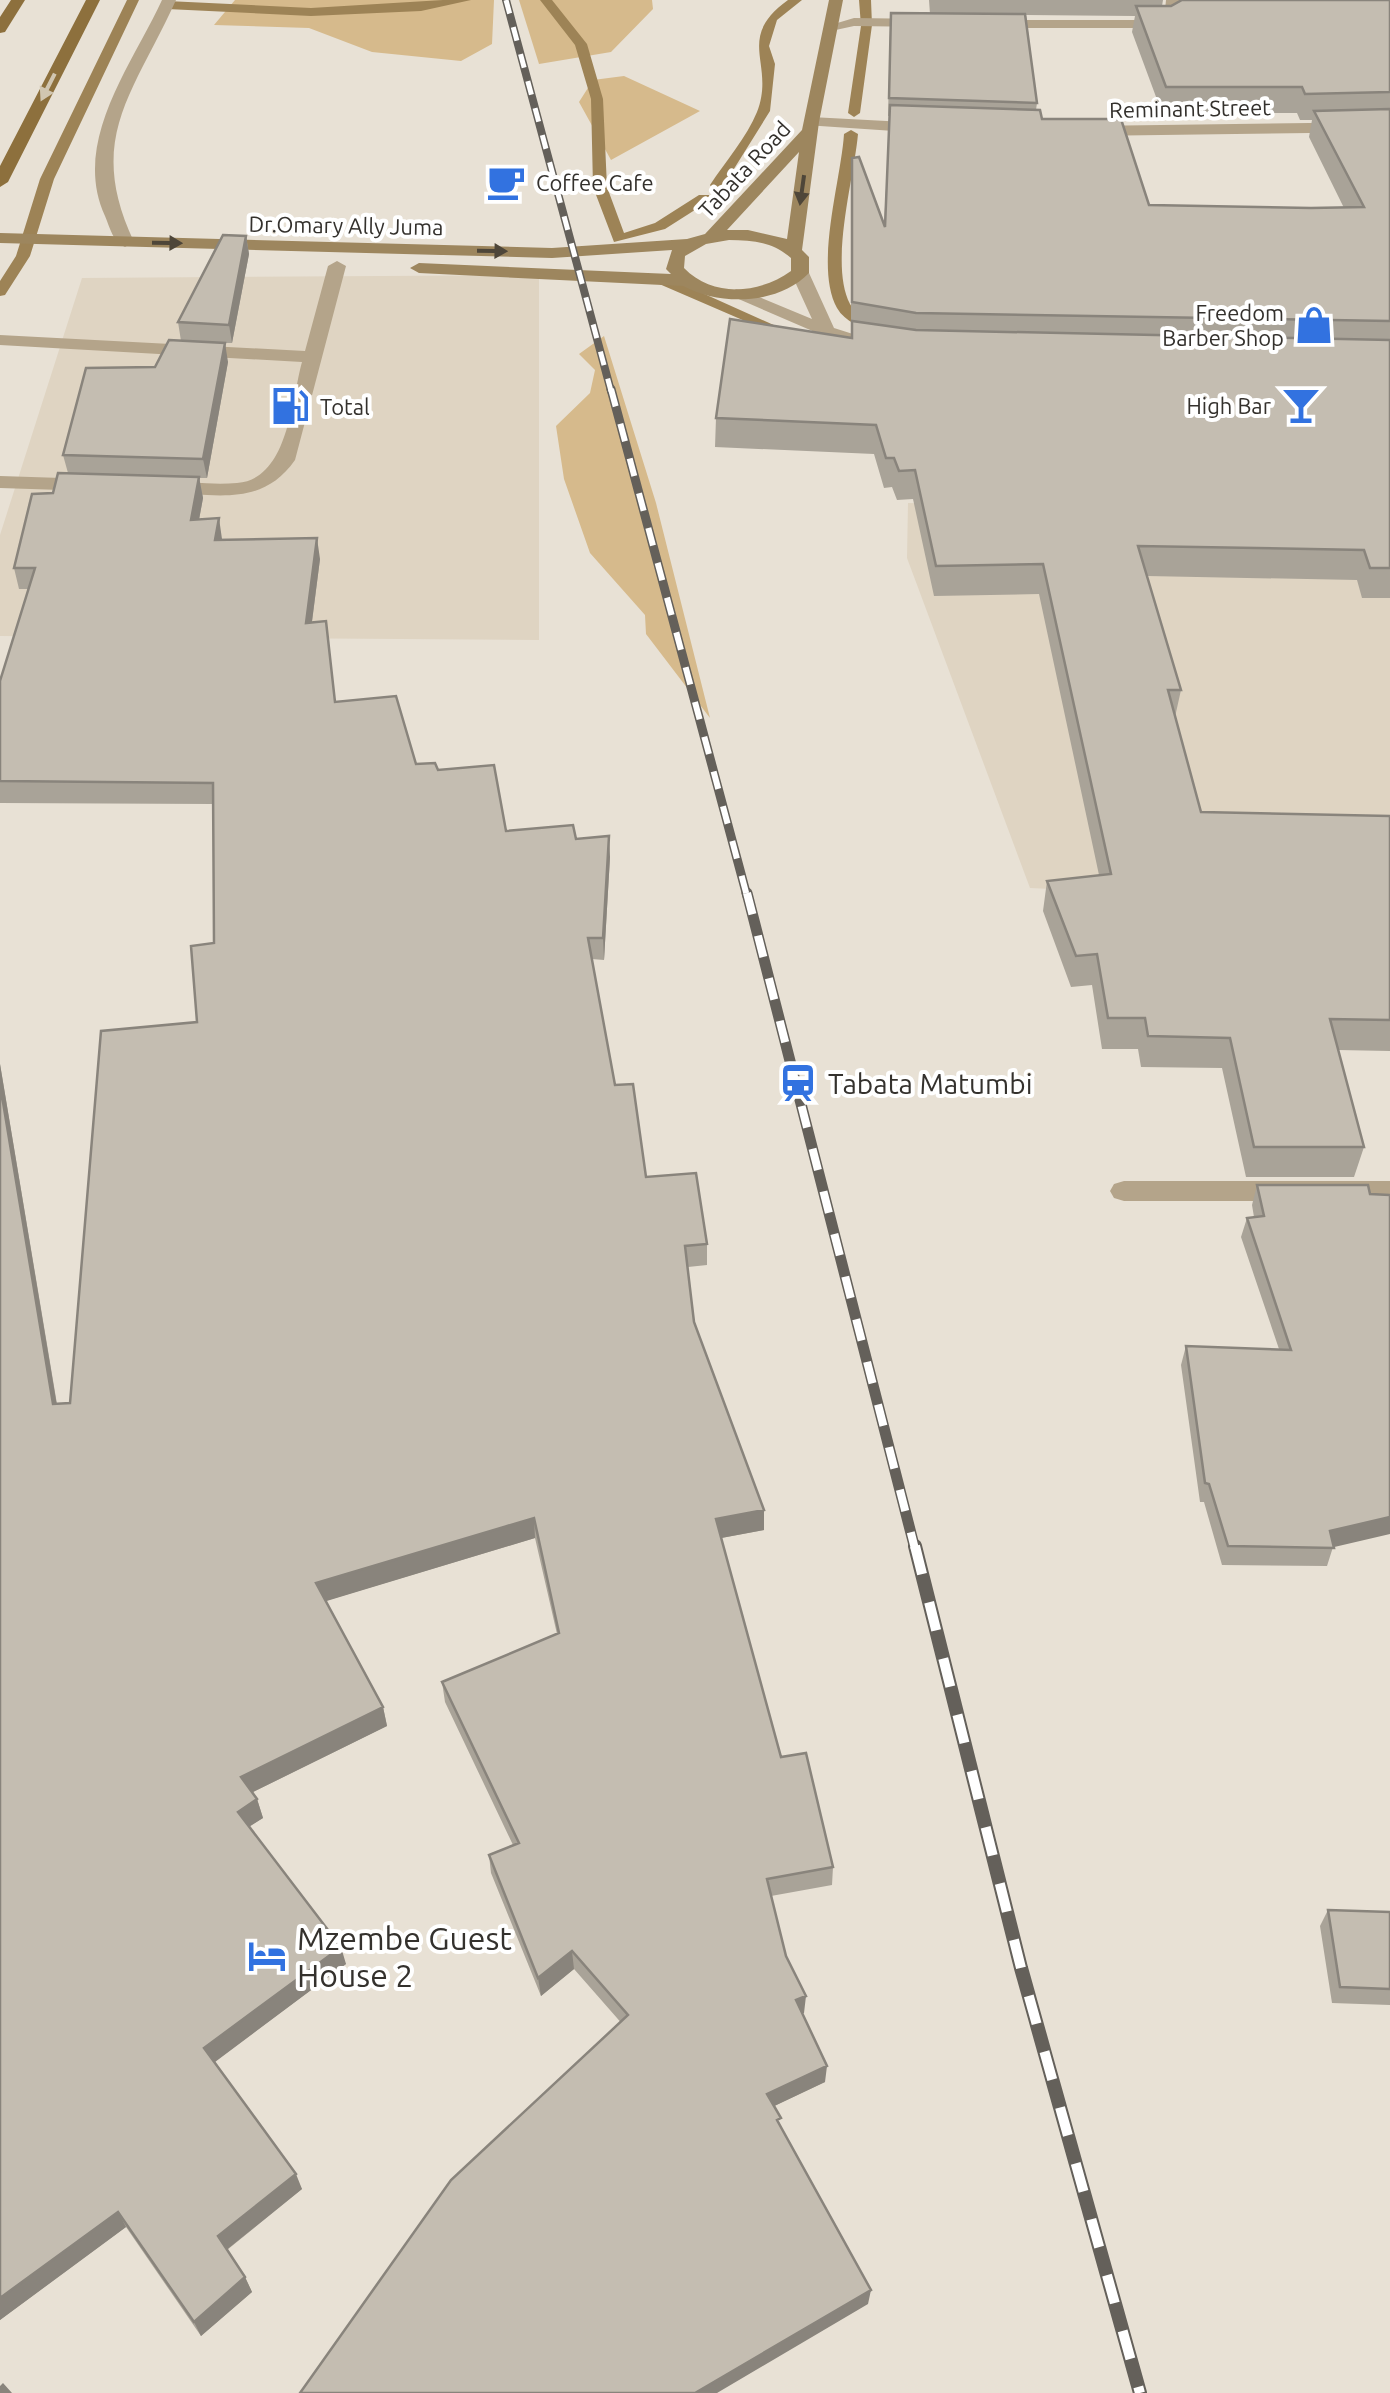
<svg xmlns="http://www.w3.org/2000/svg" width="1390" height="2393" viewBox="0 0 1390 2393" font-family="Ubuntu,sans-serif">
	<style>
		.built { fill: #dfd4c2 }
		.green { fill: #d6ba8c }
		.lines { fill: none; stroke-linecap: round; stroke-linejoin: round }
		.stream { fill: #9d8356; fill-rule: evenodd }
		.service { fill: #b4a48a; fill-rule: evenodd }
		.minor { fill: #b4a48a; fill-rule: evenodd }
		.tertiary { fill: #b4a48a; fill-rule: evenodd }
		.secondary { fill: #9d865e; fill-rule: evenodd }
		.primary { fill: #8d703d; fill-rule: evenodd }
		.rail-far3-casing { stroke: #64605a; stroke-width: 8 }
		.rail-far2-casing { stroke: #64605a; stroke-width: 9 }
		.rail-far1-casing { stroke: #64605a; stroke-width: 11 }
		.rail-casing { stroke: #64605a; stroke-width: 14 }
		.rail-far3 { stroke: #fff; stroke-width: 5; stroke-dasharray: 14; stroke-linecap: butt }
		.rail-far2 { stroke: #fff; stroke-width: 6; stroke-dasharray: 18; stroke-linecap: butt }
		.rail-far1 { stroke: #fff; stroke-width: 8; stroke-dasharray: 22; stroke-linecap: butt }
		.rail { stroke: #fff; stroke-width: 10; stroke-dasharray: 29; stroke-linecap: butt }
		.wall { fill: #a9a398; fill-rule: evenodd }
		.shaded-wall { fill: #89847c }
		.building { fill: #c4bdb1; stroke: #89847c; stroke-width: 2.5 }
		.oneway { fill: #d1c6b1 }
		.oneway2 { fill: #4e4639 }
		.labels { text-anchor: middle; dominant-baseline: central; stroke-width: 8; stroke-linejoin: round; paint-order: stroke }
		.far-street-label { font-size: 22px; fill: #34312d; stroke: #fff }
		.far-poi-label { font-size: 22px; fill: #34312d; stroke: #fff; text-anchor: start }
		.poi-label { font-size: 28px; fill: #34312d; stroke: #fff; text-anchor: start }
		.near-poi-label { font-size: 32px; fill: #34312d; stroke: #fff; text-anchor: start }
	</style>
	<rect width="100%" height="100%" fill="#e8e1d5"/>
	<path class="built" d="M539 275V640L0 636V535L82 278Z
		M908 503 1390 513V905L1030 888 907 558Z"/>
	<path class="green" d="M235 0H494L492 44 461 61 372 52 309 28 214 25Z
		M519 0H652L653 9 611 52 539 64Z
		M624 76 700 111 611 160 579 102 593 80Z
		M604 336 656 503 710 718 646 634 645 615 590 553 564 479 556 426 590 393 595 370 579 354Z"/>
	<g class="lines">
		<path class="stream" d="M127 0H139L54 179 30 256 5 295 0 296V281L16 256 40 179Z
			M443 0H471L421 11 311 16 167 9 161 5 167 1 311 8Z
			M540 0H552L587 44 603 99 607 187 624 233 655 223 699 195H709V201L665 229 614 242 593 187 591 99 575 45Z
			M788 0H802L777 20 769 46 775 64 770 111 722 188H712L710 185C725 162 747 137 757 112 776 63 734 39 788 0Z
			M859 0H871L872 25 860 113 854 117 848 113 861 26Z
			M851 130 858 134C854 179 829 264 850 304 856 316 870 320 882 324L884 327 877 331C862 328 845 322 837 308 814 266 841 181 844 134Z
			M650 274H660L796 335 784 338 650 280Z"/>
		<path class="service" d="M162 0H176C134 93 85 138 134 242L125 247C113 242 110 228 105 216 71 142 132 65 162 0Z
			M337 261 346 266 295 460C262 507 218 494 166 493L156 487 166 481C189 482 214 485 237 483 288 479 291 402 302 362L0 345V335L305 351 328 266Z
			M0 476 93 479 103 485 93 491 0 488Z"/>
		<path class="minor" d="M1166 0H1180L1181 20 1167 28H992L985 24 992 20H1164Z
			M854 18 929 19 936 23 929 27 854 26 831 31 824 27Z
			M811 117 924 123 932 128 924 133 805 125V119Z
			M1390 122V132L1087 136 1079 131 1087 126Z
			M1124 1181H1390V1201H1124L1114 1198 1110 1191 1114 1184Z"/>
		<path class="tertiary" d="M800 268 809 273 834 328 875 341V349L845 345 727 294 736 289 742 290 812 319 791 273Z"/>
		<path class="secondary" d="M829 0H843L819 122 802 250 809 257V273C778 305 720 306 683 286L419 273 410 268 419 263 671 274 666 269 672 250 552 258 0 243V233L552 248 687 239 705 234 802 130ZM799 152 787 239 748 230H727ZM729 240C753 240 773 242 791 258V271C759 294 713 298 684 268L685 256 706 244Z"/>
		<path class="primary" d="M11 0H25L5 32 0 33V17Z
			M86 0H100L8 182 0 187V166Z"/>
		<g class="rail-far3-casing">
			<path id="rail-far3" d="M506 0 611 391"/>
		</g>
		<g class="rail-far2-casing">
			<path id="rail-far2" d="M611 389 747 896"/>
		</g>
		<g class="rail-far1-casing">
			<path id="rail-far1" d="M747 893 915 1549"/>
		</g>
		<g class="rail-casing">
			<path id="rail" d="M915 1546 1021 1968 1140 2393"/>
		</g>
		<use href="#rail-far3" class="rail-far3"/>
		<use href="#rail-far2" class="rail-far2"/>
		<use href="#rail-far1" class="rail-far1"/>
		<use href="#rail" class="rail"/>
	</g>
	<path class="wall" d="M929 0H1163L1162 6 1390 0V598H1362L1357 580 1147 576 1181 690 1175 717 1201 812 1390 816V1051L1338 1050 1364 1147 1354 1177H1246L1222 1068 1141 1067 1138 1049H1102L1092 985 1071 987 1043 911 1047 881 1099 875 1039 594 934 596 913 499 897 500 892 487 884 488 874 454 715 447 716 418 851 338V186L852 158 884 225 890 116H888L890 30 930 14ZM1026 15 1135 16 1132 32 1162 113H1297L1300 120H1312L1309 137 1344 208 1149 205 1042 119 1036 110 1037 103Z
		M246 236 249 254 232 343H216L228 362 207 478H199L203 498 199 520 222 540 320 559 312 622 336 702 416 764 438 770 506 831 576 839 610 857 604 960 592 959 615 1085 646 1177 707 1244V1265L688 1267 694 1322 764 1510V1530L721 1538 781 1757 833 1867 832 1885 771 1896 786 1956 804 2013H802L825 2082 774 2106 780 2125 868 2304 574 1969 541 1996 491 1873 489 1855 513 1845 445 1702 442 1682 557 1634 535 1538 325 1601 383 1707 387 1726 253 1792 257 1799 263 1818 249 1826 346 1964 214 2062 302 2189 227 2250 245 2277 252 2292 201 2336 126 2227 0 2320V1064L57 1404 70 1403 197 1022 214 943 213 804 0 803V681L29 589H19L14 568 53 493 68 473 63 455 181 341 178 322Z
		M1257 1185 1333 1547 1327 1566 1222 1565 1204 1502H1200L1181 1365 1186 1346 1279 1349 1241 1237 1247 1218 1254 1217 1252 1205Z
		M1328 1910 1390 1912V2005L1332 2003 1320 1926Z"/>
	<path class="shaded-wall" d="M246 236 249 254 232 343 229 325Z
		M225 343 228 362 207 478 203 459Z
		M199 477 203 498 195 541 191 520Z
		M219 518 222 539 219 561 215 540Z
		M317 538 320 559 309 644 306 623Z
		M609 836 610 857 604 960 603 938Z
		M0 1064 60 1424 53 1404 0 1084Z
		M764 1510V1530L716 1539V1519Z
		M1390 1517V1534L1330 1548V1531Z
		M534 1518 535 1538 320 1603 316 1583Z
		M383 1707 387 1726 247 1795 241 1777Z
		M257 1799 263 1818 244 1830 238 1812Z
		M341 1947 346 1964 211 2065 204 2048Z
		M572 1951 574 1969 541 1996 538 1978Z
		M806 1996 804 2013 795 2017 796 2000Z
		M827 2066 825 2082 766 2110 767 2094Z
		M296 2174 302 2189 225 2251 218 2236Z
		M118 2212 126 2227 0 2320V2298Z
		M245 2277 252 2292 201 2336 194 2322Z
		M871 2290 868 2304 717 2393H695Z
		M3 2383 12 2393H0V2386Z"/>
	<path class="building" d="M1182 0H1390V92L1305 94 1302 87H1166L1136 6H1171Z
		M891 13 1025 14 1037 103 889 98Z
		M890 105 1040 110 1042 119H1121L1149 205 1311 208 1364 207 1314 111 1390 109V321L916 313 852 302V158L859 157 885 227Z
		M223 235 246 236 229 325 178 322Z
		M730 319 852 338V321L916 330 1390 340V568H1370L1364 550 1138 546 1181 690H1168L1201 812 1390 816V1020L1330 1019 1364 1147H1254L1230 1038 1148 1036 1145 1018H1108L1097 954 1076 956 1047 881 1111 874 1043 564 936 566 915 470 899 471 894 458H886L876 425 716 418Z
		M169 340 225 343 203 459 63 455 86 368 155 367Z
		M58 473 199 477 191 520 219 518 215 540 317 538 306 623 326 621 335 702 396 696 416 764 435 763 438 770 494 765 506 831 573 825 576 839 609 836 603 938H588L615 1085 633 1084 646 1177 696 1173 707 1244 685 1246 694 1322 764 1510 716 1519 781 1757 806 1753 833 1867 767 1879 786 1956 806 1996 796 2000 827 2066 767 2094 781 2118 777 2120 871 2290 695 2393H300L451 2180 628 2015 572 1951 538 1978 489 1855 519 1843 442 1682 559 1633 534 1518 316 1583 383 1707 241 1777 257 1799 238 1812 341 1947 204 2048 296 2174 218 2236 245 2277 194 2322 118 2212 0 2298V1084L53 1404 70 1403 101 1031 197 1022 191 946 214 943 213 783 0 781V681L35 568H14L32 494 53 493Z
		M1257 1185H1368L1370 1194 1390 1195V1517L1330 1531 1334 1548 1228 1546 1209 1484 1205 1483 1186 1346 1291 1350 1247 1218 1264 1216Z
		M1328 1910 1390 1912V1989L1340 1987Z"/>
	<defs><path id="oneway-solid" d="M-6-.8H1V-3.2L6.5 0L1 3.2V.8H-6Z" transform="scale(2.5)"/></defs>
	<use class="oneway" href="#oneway-solid" transform="translate(48 87) rotate(117)"/>
	<g class="oneway2">
		<use href="#oneway-solid" transform="translate(802 190) rotate(98)"/>
		<use href="#oneway-solid" transform="translate(167 243) rotate(1)"/>
		<use href="#oneway-solid" transform="translate(492 251) rotate(1)"/>
	</g>
	<defs>
		<g id="cafe-bare" transform="scale(3)"><path d="M-5.5-4.5H6V0H3Q3 3.5 0 3.5H-2.5Q-5.5 3.5-5.5 0ZM3-3.2v2h1.7v-2ZM-6 4.5H4V6H-6Z" fill="#3272e0" stroke="#fff" stroke-width="2.5" paint-order="stroke"/></g>
		<g id="shop-bare" transform="scale(3)"><path d="M-5-2.5h2.3a2.7 3.5 0 0 1 5.4 0H5L5.5 6h-11ZM-1.5-2.5h3a1.5 2.3 0 0 0-3 0Z" fill="#3272e0" stroke="#fff" stroke-width="2.5" paint-order="stroke"/></g>
		<g id="bar-bare" transform="scale(3)"><path d="M-6-5H6L.8 .8V4.5H3.5V6h-7V4.5H-.8V.8Z" fill="#3272e0" stroke="#fff" stroke-width="2.5" paint-order="stroke"/></g>
		<g id="fuel-bare" transform="scale(3)"><path d="M-5.5-6h7V0h2V4h1.3V-2.5L3-4.5l.8-.8L6-3V5H2.5V1h-1V6h-7ZM-4.2-4.7v3.2H.2V-4.7Z" fill="#3272e0" stroke="#fff" stroke-width="2.5" paint-order="stroke"/></g>
		<g id="station-bare" transform="scale(3)"><path d="M-3-6H3Q5-6 5-4V2Q5 4 3 4L4.5 6H3L1.5 4h-3L-3 6H-4.5L-3 4Q-5 4-5 2V-4Q-5-6-3-6ZM-3.5-4v3h7v-3ZM-3.5 1v1.5H-2V1ZM2 1v1.5H3.5V1Z" fill="#3272e0" stroke="#fff" stroke-width="2.5" paint-order="stroke"/></g>
		<g id="hotel-bare" transform="scale(3)"><path d="M-6-4.5h1.5V1H6V5H4.5V3h-9V5H-6ZM-4 0a1.8 1.8 0 1 1 3.6 0ZM.5 0V-2.5h3Q6-2.5 6 0Z" fill="#3272e0" stroke="#fff" stroke-width="2.5" paint-order="stroke"/></g>
	</defs>
	<g fill-rule="evenodd">
		<use href="#cafe-bare" x="506" y="182"/>
		<use href="#shop-bare" x="1314" y="325"/>
		<use href="#bar-bare" x="1301" y="405"/>
		<use href="#fuel-bare" x="290" y="406"/>
		<use href="#station-bare" x="798" y="1083"/>
		<use href="#hotel-bare" x="267" y="1956"/>
	</g>
	<g class="labels">
		<g class="far-street-label">
			<text transform="translate(1190 108) rotate(-1)">Reminant Street</text>
			<text transform="translate(744 169) rotate(-47)">Tabata Road</text>
			<text transform="translate(346 225) rotate(1)">Dr.Omary Ally Juma</text>
		</g>
		<g class="far-poi-label">
			<text x="536" y="182">Coffee Cafe</text>
			<text x="1284" y="312" text-anchor="end">Freedom<tspan x="1284" dy="25">Barber Shop</tspan></text>
			<text x="1271" y="405" text-anchor="end">High Bar</text>
			<text x="320" y="406">Total</text>
		</g>
		<g class="poi-label">
			<text x="828" y="1083">Tabata Matumbi</text>
		</g>
		<g class="near-poi-label">
			<text x="297" y="1938">Mzembe Guest<tspan x="297" dy="37">House 2</tspan></text>
		</g>
	</g>
</svg>
